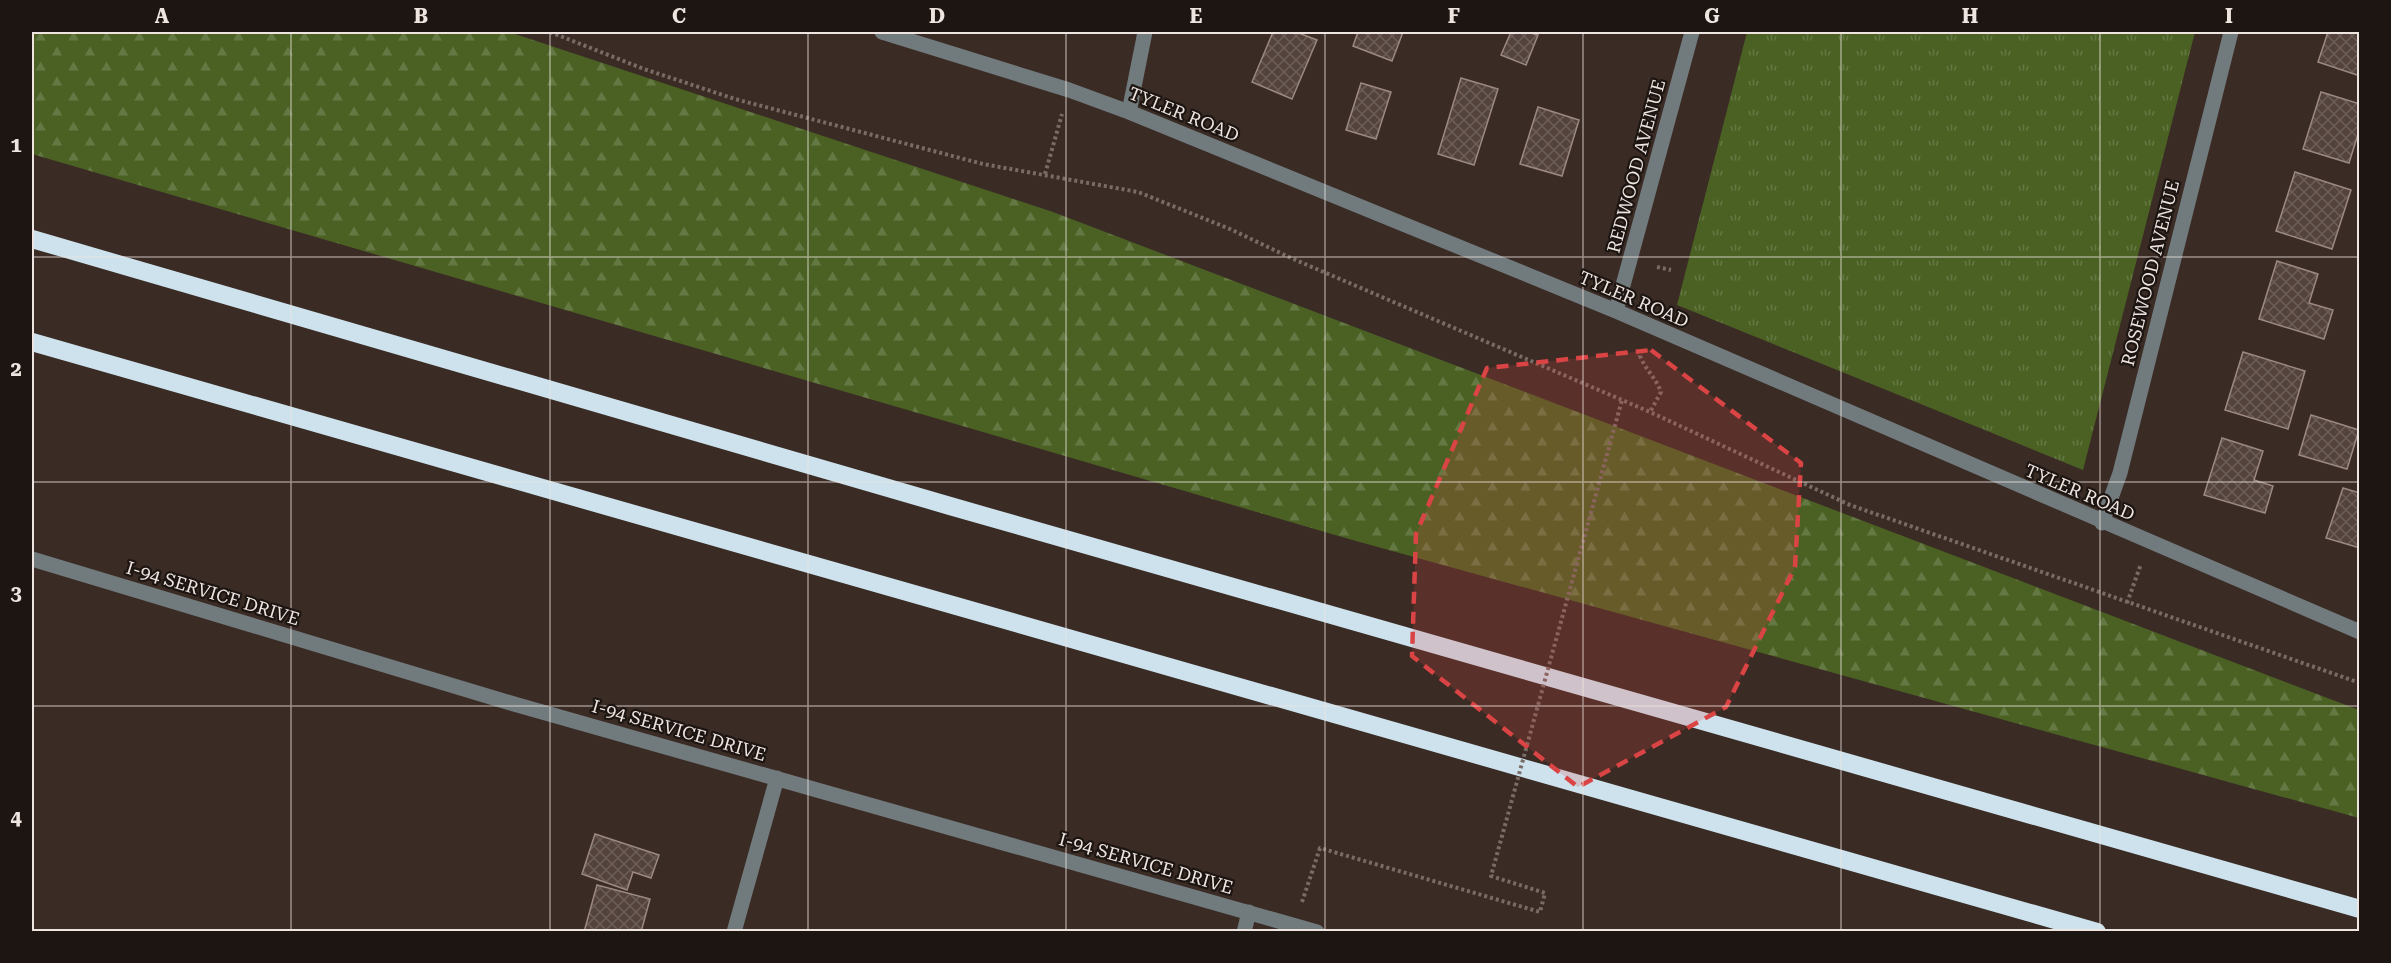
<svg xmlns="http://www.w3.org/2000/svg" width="2391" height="963" viewBox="0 0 2391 963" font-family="'Roboto Serif',serif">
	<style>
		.grass { fill: url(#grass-tufts) }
		.forest { fill: url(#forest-firs) }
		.building { fill: url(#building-cross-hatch); stroke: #9c8981; stroke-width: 1.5 }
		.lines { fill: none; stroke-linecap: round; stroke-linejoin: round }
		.path { stroke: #796c66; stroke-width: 4; stroke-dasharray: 3 3; stroke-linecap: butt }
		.minor { stroke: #717a7d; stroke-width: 15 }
		.highway { stroke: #cde2ec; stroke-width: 18 }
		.path-bridge { stroke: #796c66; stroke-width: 4; stroke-dasharray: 3 3; stroke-linecap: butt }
		.marked { fill: #da4444; fill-opacity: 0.2; stroke: #da4444; stroke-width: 4.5; stroke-dasharray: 12 8; stroke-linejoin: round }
		.grid { fill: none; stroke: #efe5e0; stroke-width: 1.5; stroke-opacity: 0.55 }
		.labels { text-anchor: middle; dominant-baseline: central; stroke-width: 4.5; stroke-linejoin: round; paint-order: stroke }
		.street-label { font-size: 18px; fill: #efe5e0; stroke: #1c1512 }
		.neatline { fill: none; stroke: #efe5e0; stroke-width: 2 }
		.grid-label { font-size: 20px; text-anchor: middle; font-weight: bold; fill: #efe5e0 }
	</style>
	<defs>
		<pattern id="grass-tufts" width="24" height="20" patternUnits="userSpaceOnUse" patternTransform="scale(1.5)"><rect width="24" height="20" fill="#4a6123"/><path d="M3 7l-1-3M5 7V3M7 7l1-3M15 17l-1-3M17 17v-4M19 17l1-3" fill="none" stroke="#647843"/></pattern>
		<pattern id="forest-firs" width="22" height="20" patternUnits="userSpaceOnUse" patternTransform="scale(1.5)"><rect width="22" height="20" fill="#4a6123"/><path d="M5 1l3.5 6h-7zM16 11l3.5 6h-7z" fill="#647843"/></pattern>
		<pattern id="building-cross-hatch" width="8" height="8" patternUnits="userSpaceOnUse" patternTransform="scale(1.5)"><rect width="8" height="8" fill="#53433c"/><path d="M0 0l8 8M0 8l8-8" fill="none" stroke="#6c5e58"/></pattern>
	</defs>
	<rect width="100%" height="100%" fill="#3a2b24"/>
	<path class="grass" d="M1747 32H2195L2083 470 1677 305Z"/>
	<path class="forest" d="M32 32H509L1053 212 2359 710V818L1349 539 32 154Z"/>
	<path class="building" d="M1273 32H1296L1317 40 1292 99 1252 82Z
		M1358 32H1403L1392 61 1353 46Z
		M1511 32H1528L1538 35 1526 65 1501 55Z
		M2328 32H2360V76L2318 62Z
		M1461 78 1498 89 1474 165 1438 154Z
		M1361 83 1391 92 1376 139 1346 130Z
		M2321 92 2360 104V128L2349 163 2303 149Z
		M1538 107 1579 120 1562 176 1520 164Z
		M2295 172 2351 190 2332 249 2276 231Z
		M2277 261 2318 274 2309 303 2333 310 2324 339 2259 319Z
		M2243 352 2305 371 2288 429 2225 410Z
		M2311 415 2359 430 2347 469 2299 455Z
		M2222 438 2263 451 2254 480 2273 486 2265 513 2204 495Z
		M2343 488 2360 493V548L2326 538Z
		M595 834 659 855 651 878 633 872 627 890 582 874Z
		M597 885 650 899 641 932H584Z"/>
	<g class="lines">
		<path class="path" d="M550 32 644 69 735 99 983 164 1138 192 1230 229 1291 258 1650 412 1850 505 2360 683
			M1045 174 1062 114
			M1657 267 1671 270
			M1642 350 1640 356C1645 369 1656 378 1661 392L1650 412
			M2127 603 2141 564"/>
		<path class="minor" d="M882 32 1069 90 1129 112 1616 311 2360 632
			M1129 112 1145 32
			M1616 311 1692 32
			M2102 523 2120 473 2231 32
			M32 559 514 704 1317 932
			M734 932 777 778
			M1244 932 1249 912"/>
		<path class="highway" d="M32 239 950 506 2360 909
			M32 342 2097 932"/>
		<path class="path-bridge" d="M1302 902 1320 848 1540 912 1545 893 1491 876 1622 400"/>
	</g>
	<path class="marked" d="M1651 350 1801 463 1795 567 1726 707 1578 787 1412 656 1416 534 1487 368Z"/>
	<path class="grid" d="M291 32V932M550 32V932M808 32V932M1066 32V932M1325 32V932M1583 32V932M1841 32V932M2100 32V932M32 257H2360M32 482H2360M32 706H2360"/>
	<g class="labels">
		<g class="street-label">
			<text transform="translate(1184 114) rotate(22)">TYLER ROAD</text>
			<text transform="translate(1636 166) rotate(-75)">REDWOOD AVENUE</text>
			<text transform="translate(2150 273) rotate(-76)">ROSEWOOD AVENUE</text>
			<text transform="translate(1634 299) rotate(23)">TYLER ROAD</text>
			<text transform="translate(2080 492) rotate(23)">TYLER ROAD</text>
			<text transform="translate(213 593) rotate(17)">I-94 SERVICE DRIVE</text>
			<text transform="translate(679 730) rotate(16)">I-94 SERVICE DRIVE</text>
			<text transform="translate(1146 863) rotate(16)">I-94 SERVICE DRIVE</text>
		</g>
	</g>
	<rect width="2391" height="963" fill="none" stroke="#1c1512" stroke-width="66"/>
	<rect x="33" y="33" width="2325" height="897" class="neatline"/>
	<g class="grid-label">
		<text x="162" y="23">A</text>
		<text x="421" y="23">B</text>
		<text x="679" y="23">C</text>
		<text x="937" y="23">D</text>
		<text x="1196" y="23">E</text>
		<text x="1454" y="23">F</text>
		<text x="1712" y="23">G</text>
		<text x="1970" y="23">H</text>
		<text x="2229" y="23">I</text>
		<text x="16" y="152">1</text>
		<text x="16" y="376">2</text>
		<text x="16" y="600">3</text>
		<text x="16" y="825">4</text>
	</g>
</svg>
